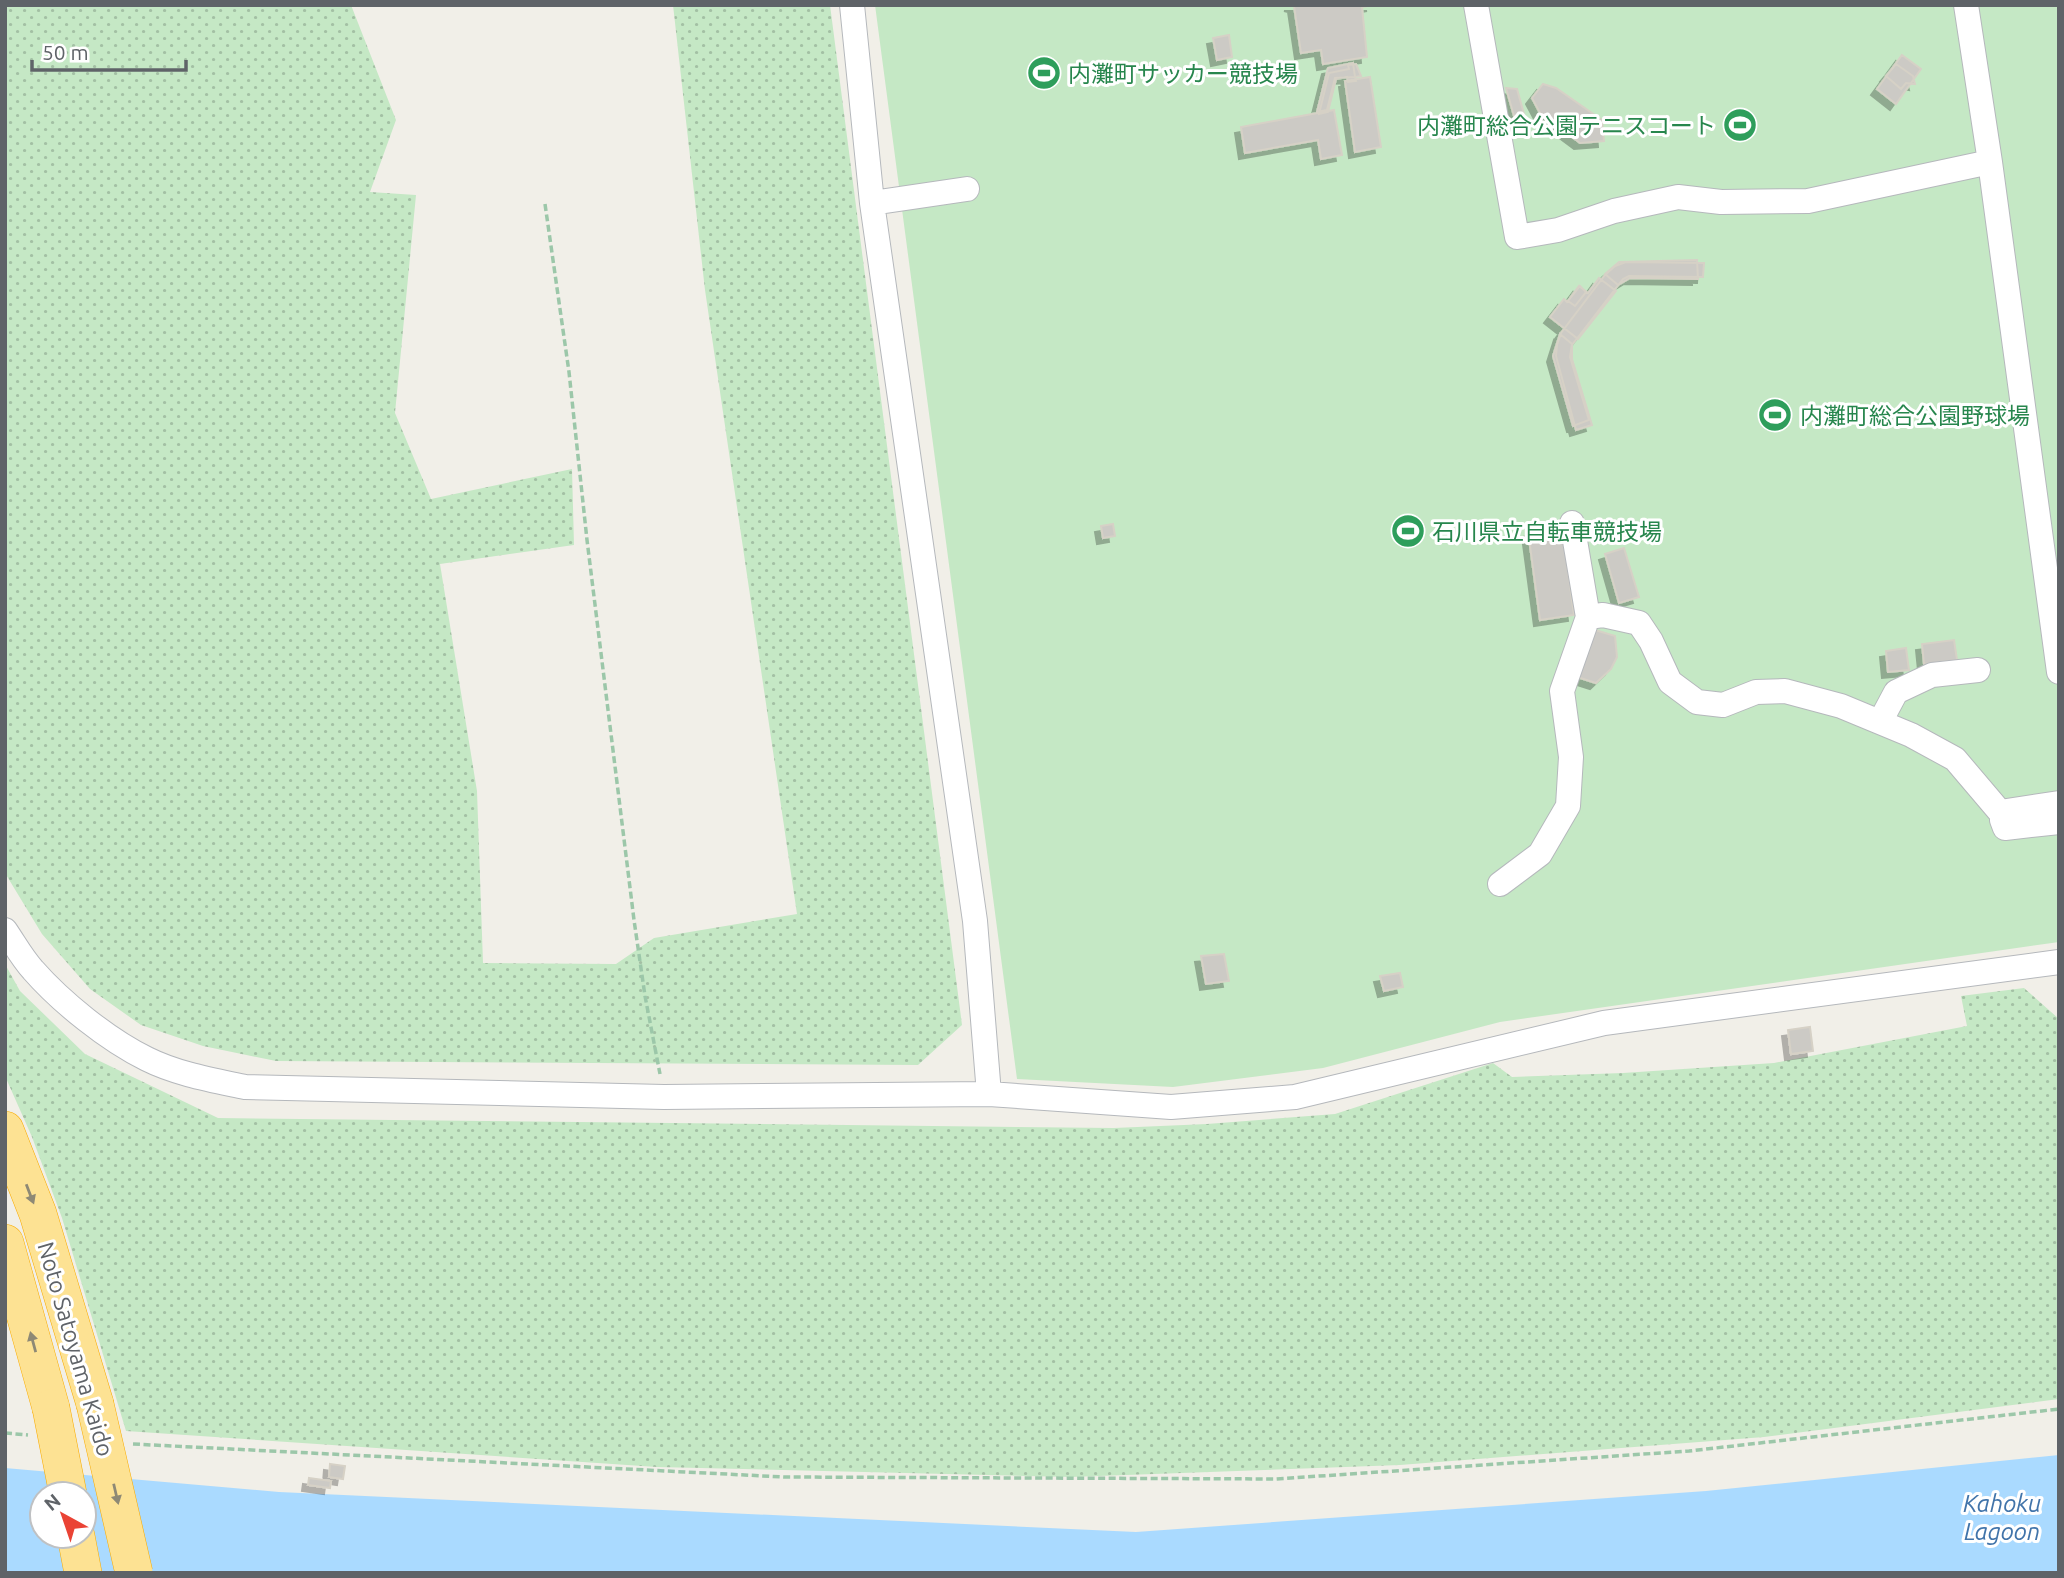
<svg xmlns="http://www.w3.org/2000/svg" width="2064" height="1578" viewBox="0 0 2064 1578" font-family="Ubuntu,'Noto Sans JP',sans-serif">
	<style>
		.grass { fill: url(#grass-dots) }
		.park { fill: #c5e8c5 }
		.water { fill: #aadaff; fill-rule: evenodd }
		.building { fill: #cccac5; stroke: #d6d1c6; stroke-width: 2; filter: url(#shadow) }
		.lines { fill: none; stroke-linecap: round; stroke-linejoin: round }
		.minor-casing { stroke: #b5b8bc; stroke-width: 26 }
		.highway-casing { stroke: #f9ab00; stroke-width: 38 }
		.path { stroke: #9cc7a9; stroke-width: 3.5; stroke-dasharray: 7 3.5; stroke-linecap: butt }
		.minor { stroke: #fff; stroke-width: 24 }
		.highway { stroke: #fde293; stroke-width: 37 }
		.highway-bridge-casing { stroke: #f9ab00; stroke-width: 38; stroke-linecap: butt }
		.highway-bridge { stroke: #fde293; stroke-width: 37 }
		.oneway { fill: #8e8975 }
		.labels { text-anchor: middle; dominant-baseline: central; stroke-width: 6; stroke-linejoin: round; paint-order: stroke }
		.leisure-label { font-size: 23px; fill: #27864d; stroke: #fff; text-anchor: start }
		.street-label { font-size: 23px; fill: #5f6368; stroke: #fff }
		.water-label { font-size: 24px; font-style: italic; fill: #4174aa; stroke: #fff }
	</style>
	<defs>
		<pattern id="grass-dots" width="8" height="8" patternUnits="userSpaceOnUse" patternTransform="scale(1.75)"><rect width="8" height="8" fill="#c5e8c5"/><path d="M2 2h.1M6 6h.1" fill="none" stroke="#a3c0a4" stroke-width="1.8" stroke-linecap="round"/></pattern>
		<filter id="shadow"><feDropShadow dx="-6" dy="6" stdDeviation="0" flood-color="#0004"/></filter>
	</defs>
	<rect width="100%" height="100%" fill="#f1efe8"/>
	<path class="grass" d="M5 5H351L396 120 370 192 416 195 395 413 431 499 572 469 574 545 440 564 477 791 483 963 616 964 654 938 797 914 705 290 673 5H830L962 1025 918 1065 276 1061 203 1046 141 1025 90 989 42 934 5 873Z
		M5 964 20 991 85 1054 218 1118 1114 1128 1207 1124 1335 1114 1493 1063 1512 1077 1623 1073 1774 1063 1967 1026 1961 996 2024 988 2059 1019V1399L1764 1437 1400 1465 1071 1477 657 1467 126 1431 62 1218 32 1137 5 1076Z"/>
	<path class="park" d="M875 5H2059V942L1500 1022 1323 1068 1173 1087 1017 1079Z"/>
	<path class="water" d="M2059 1455V1573H5V1468L279 1492 1136 1532 1706 1491ZM42 1494H84V1536H42Z"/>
	<path class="building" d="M1290 5H1373L1362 7 1367 57 1323 64 1321 50 1301 53 1294 6Z
		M1229 35 1232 57 1217 60 1213 38Z
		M1902 55 1921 69 1896 104 1877 89Z
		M1353 63 1355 77 1335 78 1327 110 1317 112 1328 68Z
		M1356 64 1361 76 1355 77 1356 81 1348 82 1347 77 1336 79 1328 112 1319 114 1329 73 1349 69 1348 65Z
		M1896 64 1913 76 1915 84 1906 83 1901 89 1886 76Z
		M1370 77 1381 147 1355 152 1345 81Z
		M1543 84 1556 88 1602 120 1604 141 1580 143 1540 113 1532 98Z
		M1506 88 1517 89 1524 114 1516 123Z
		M1334 110 1342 155 1321 159 1318 140 1245 153 1241 127Z
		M1697 260 1698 279 1630 278 1618 285 1605 274 1619 262Z
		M1626 262 1704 263 1703 277 1629 276 1623 279 1572 345V359L1592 425 1576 430 1556 356 1557 345 1561 333 1605 275 1615 266Z
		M1599 278 1616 291 1578 339 1550 317 1564 299 1567 302 1579 286 1588 293Z
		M1580 286 1586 292 1575 306 1568 301Z
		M1560 334 1572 344 1570 357 1589 420 1573 426 1553 356Z
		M1113 524 1115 536 1103 538 1101 526Z
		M1562 526 1574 615 1540 620 1528 531Z
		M1624 548 1639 597 1619 603 1605 554Z
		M1592 629 1615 636 1617 657 1611 669 1596 683 1574 676Z
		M1954 640 1957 660 1924 664 1922 644Z
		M1906 648 1909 670 1888 672 1886 651Z
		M1224 954 1229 981 1206 984 1201 956Z
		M1400 973 1403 987 1384 991 1380 976Z
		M1810 1027 1813 1051 1791 1054 1788 1030Z
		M330 1464 345 1466 343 1479 329 1477Z
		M309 1478 331 1481 330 1488 308 1485Z"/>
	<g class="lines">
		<g class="minor-casing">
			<path id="minor" d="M852 5 872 203 975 921 989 1094 1171 1107 1295 1097 1604 1023 2059 962
				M1476 5 1517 237 1558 230 1614 211 1678 197 1721 202 1808 201 1990 162
				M1966 5 1990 162 2059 672
				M872 203 967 189
				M1588 617 1603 615 1639 623 1651 641 1670 682 1697 702 1723 705 1756 692 1785 691 1841 706 1911 735 1955 759 2000 812 2059 803
				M1880 722 1896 692 1932 675 1978 670
				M2002 820 2005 828 2059 822
				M1500 884 1540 854 1568 806 1571 757 1562 691 1588 617 1572 523
				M5 930C14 943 22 958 33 970 61 1002 108 1040 147 1059 177 1074 212 1080 245 1087L664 1097 989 1094"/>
		</g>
		<g class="highway-casing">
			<path id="highway" d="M5 1130 38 1214 95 1404
				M5 1243 51 1408
				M76 1536 83 1573"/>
		</g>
		<path class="path" d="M545 204 569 372 587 540 634 920 645 996 660 1074
			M5 1433 28 1435
			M133 1444 784 1477 1276 1479 1689 1451 2059 1409"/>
		<use href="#minor" class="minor"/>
		<use href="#highway" class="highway"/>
		<g class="highway-bridge-casing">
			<path id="highway-bridge" d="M95 1404 134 1573
				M51 1408 68 1494"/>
		</g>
		<use href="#highway-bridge" class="highway-bridge"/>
	</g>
	<defs><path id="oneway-solid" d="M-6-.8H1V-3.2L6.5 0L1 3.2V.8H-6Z" transform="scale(1.75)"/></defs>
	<g class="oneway">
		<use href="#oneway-solid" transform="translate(30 1194) rotate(69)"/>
		<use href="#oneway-solid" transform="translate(33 1342) rotate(-105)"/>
		<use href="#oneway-solid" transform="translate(116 1494) rotate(77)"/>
	</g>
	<defs>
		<g id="stadium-disc" transform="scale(1.75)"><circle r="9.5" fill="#2e9e5b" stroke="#fff"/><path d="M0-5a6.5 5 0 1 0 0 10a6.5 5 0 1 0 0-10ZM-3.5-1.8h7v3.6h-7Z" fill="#fff"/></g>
	</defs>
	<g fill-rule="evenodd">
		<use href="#stadium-disc" x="1044" y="73"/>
		<use href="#stadium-disc" x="1740" y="125"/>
		<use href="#stadium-disc" x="1775" y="415"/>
		<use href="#stadium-disc" x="1408" y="531"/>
	</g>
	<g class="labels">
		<g class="leisure-label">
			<text x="1068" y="73">内灘町サッカー競技場</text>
			<text x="1716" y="125" text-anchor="end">内灘町総合公園テニスコート</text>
			<text x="1800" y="415">内灘町総合公園野球場</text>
			<text x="1432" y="531">石川県立自転車競技場</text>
		</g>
		<g class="street-label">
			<text transform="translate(76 1349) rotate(74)">Noto Satoyama Kaido</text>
		</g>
		<g class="water-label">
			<text x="2002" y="1503">Kahoku<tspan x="2002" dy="28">Lagoon</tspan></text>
		</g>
	</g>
	<rect width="2064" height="1578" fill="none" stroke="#5f6368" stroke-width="14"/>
	<g transform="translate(63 1515) rotate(320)"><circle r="33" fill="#ffffff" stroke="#bfc1c3" stroke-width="2"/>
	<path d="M0-5L12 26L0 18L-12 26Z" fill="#ea4335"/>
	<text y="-10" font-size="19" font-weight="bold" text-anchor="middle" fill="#5f6368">N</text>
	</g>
	<path d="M32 60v10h154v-10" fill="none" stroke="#5f6368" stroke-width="3.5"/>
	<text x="42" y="60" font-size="21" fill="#5f6368" stroke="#ffffff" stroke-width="5" paint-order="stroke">50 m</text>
</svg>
